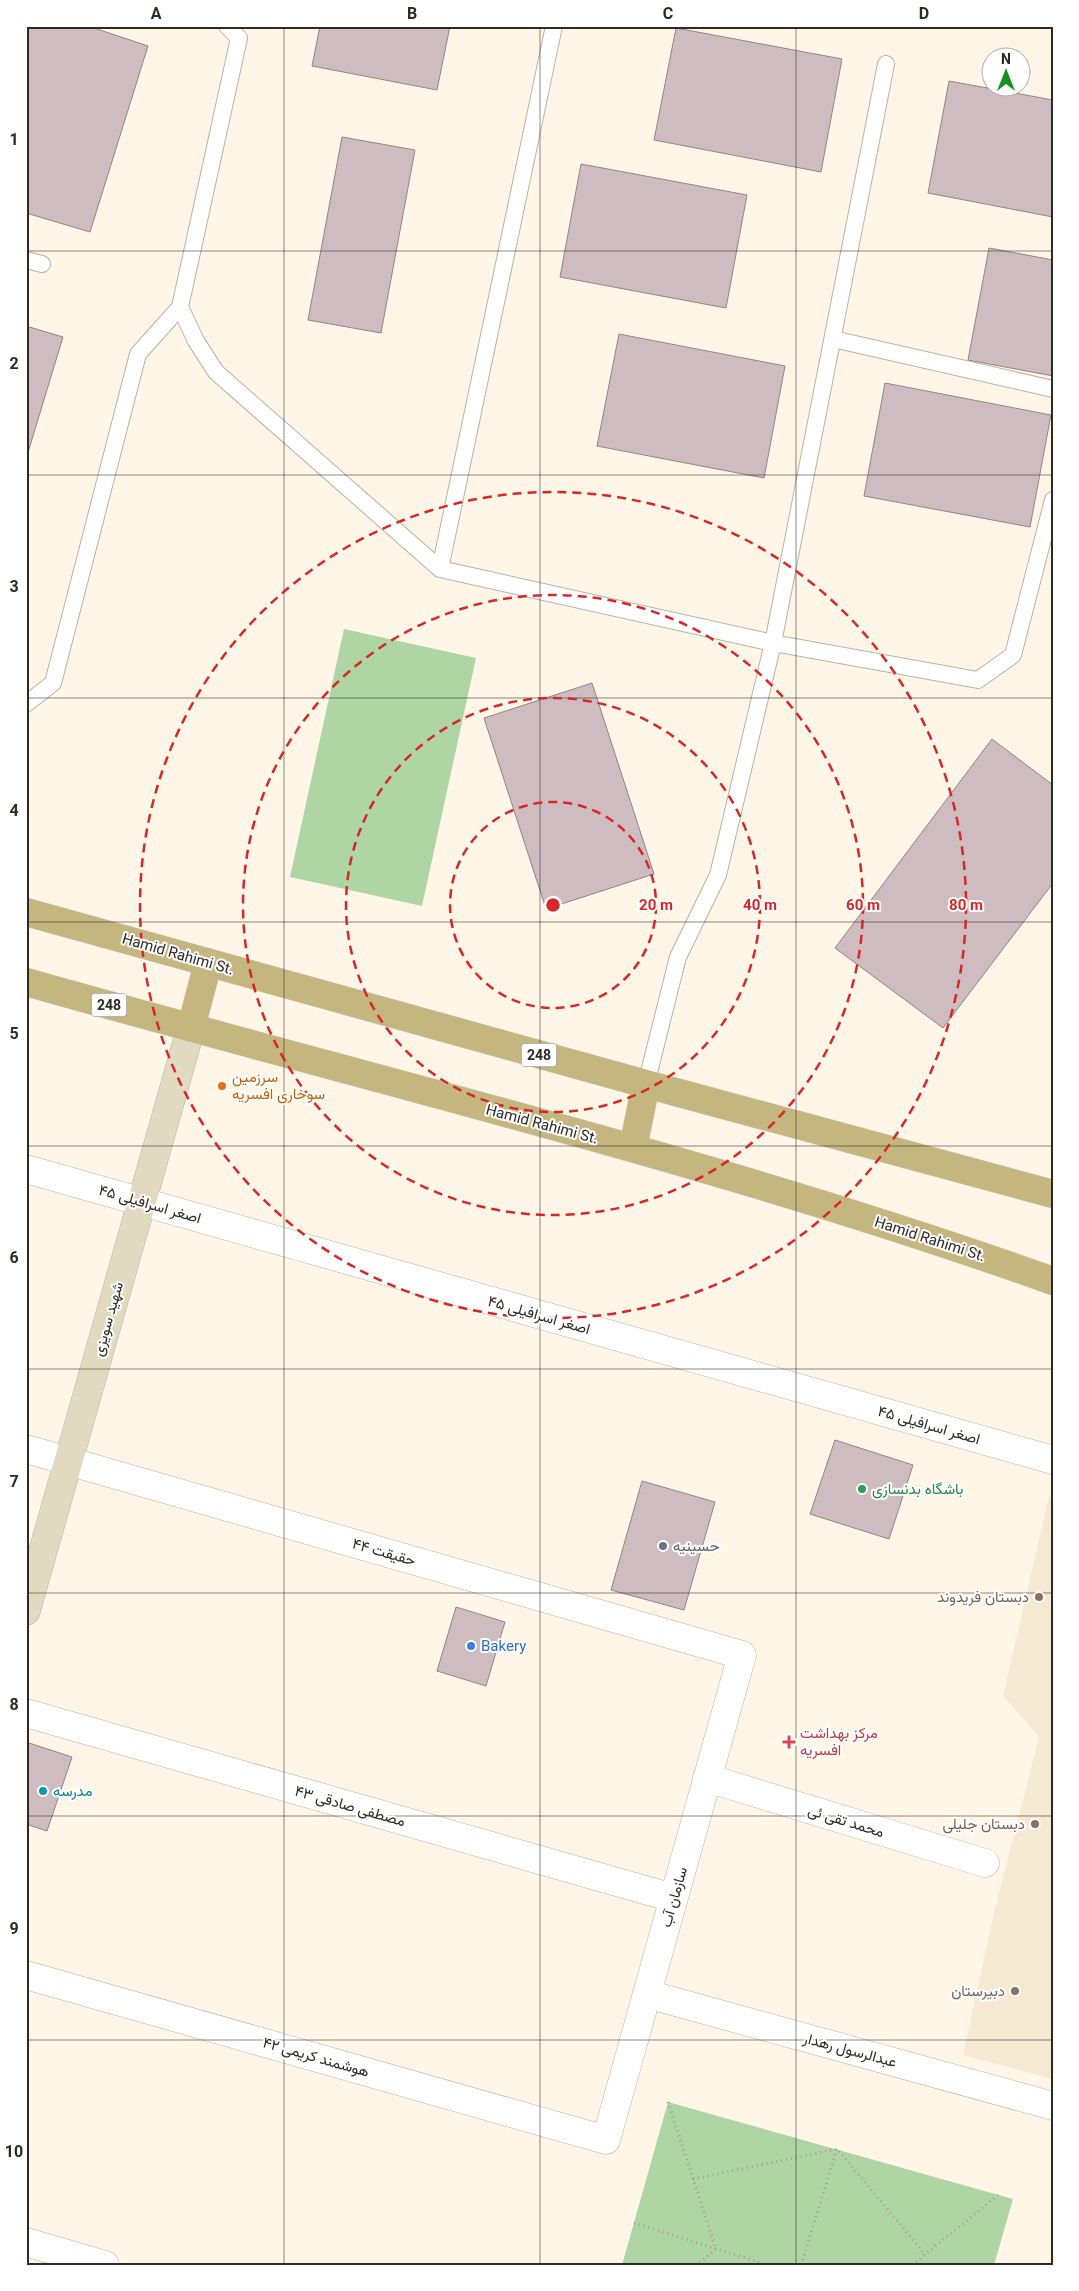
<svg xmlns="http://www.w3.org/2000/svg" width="1079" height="2291" viewBox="0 0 1079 2291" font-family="Roboto,Vazirmatn,sans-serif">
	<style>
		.built { fill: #f5e9d3 }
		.green { fill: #afd5a5 }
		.building { fill: #cfbcc1; stroke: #948287 }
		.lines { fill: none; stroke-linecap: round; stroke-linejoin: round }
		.service-casing { stroke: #bab2a3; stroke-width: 18 }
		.minor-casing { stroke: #bab2a3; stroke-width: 29 }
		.secondary-casing { stroke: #bab2a3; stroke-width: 29 }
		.primary-casing { stroke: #dddddc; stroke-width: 29 }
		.path { stroke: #a39d92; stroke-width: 3; stroke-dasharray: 1 4; stroke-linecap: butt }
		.service { stroke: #fff; stroke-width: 16 }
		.minor { stroke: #fff; stroke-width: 28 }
		.secondary { stroke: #e2dac0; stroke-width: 28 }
		.primary { stroke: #c5b680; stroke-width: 28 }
		.grid { fill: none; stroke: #2d2924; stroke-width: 1; stroke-opacity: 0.55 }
		.ring { fill: none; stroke: #d62828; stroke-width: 2.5; stroke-dasharray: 9 6 }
		.food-dot { fill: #e8710a; stroke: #fff; stroke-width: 2 }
		.leisure-dot { fill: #2e9e5b; stroke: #fff; stroke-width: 2 }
		.worship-dot { fill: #6b7280; stroke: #fff; stroke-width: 2 }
		.education-dot { fill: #8d6e63; stroke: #fff; stroke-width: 2 }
		.shop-dot { fill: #3f7fe0; stroke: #fff; stroke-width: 2 }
		.health-dot { fill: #e0444e; stroke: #fff; stroke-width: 2 }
		.culture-dot { fill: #0f9aa8; stroke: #fff; stroke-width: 2 }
		.labels { text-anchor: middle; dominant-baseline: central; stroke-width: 4; stroke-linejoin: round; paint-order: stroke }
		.shield { fill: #fff; stroke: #6c6966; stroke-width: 1 }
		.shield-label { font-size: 14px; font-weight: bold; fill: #2d2924 }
		.street-label { font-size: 15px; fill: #2d2924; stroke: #fff }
		.food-label { font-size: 15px; fill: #c56008; stroke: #fff; text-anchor: start }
		.leisure-label { font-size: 15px; fill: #27864d; stroke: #fff; text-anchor: start }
		.worship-label { font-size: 15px; fill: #5b616d; stroke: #fff; text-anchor: start }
		.education-label { font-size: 15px; fill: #785e54; stroke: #fff; text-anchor: end }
		.shop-label { font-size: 15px; fill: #366cbe; stroke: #fff; text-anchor: start }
		.health-label { font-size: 15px; fill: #be3a42; stroke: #fff; text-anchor: start }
		.culture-label { font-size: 15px; fill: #0d838f; stroke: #fff; text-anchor: start }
		.centre { fill: #d62828; stroke: #fff; stroke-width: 2.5 }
		.ring-label { font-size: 15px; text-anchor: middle; font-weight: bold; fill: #d62828; stroke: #fff; stroke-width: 4; stroke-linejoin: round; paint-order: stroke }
		.neatline { fill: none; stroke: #2d2924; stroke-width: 2 }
		.grid-label { font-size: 16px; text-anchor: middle; font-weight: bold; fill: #2d2924 }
	</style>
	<rect width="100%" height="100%" fill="#fff6e7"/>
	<path class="built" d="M1049 1496 1053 1498V2079L963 2055 994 1912 1039 1737 1003 1696Z"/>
	<path class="green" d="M344 629 476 658 422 906 290 877Z
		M668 2102 1013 2199 994 2265H622Z"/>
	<path class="building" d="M26 26H88L148 46 90 232 26 213Z
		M320 26H450L437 90 312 66Z
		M676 28 842 59 821 172 654 140Z
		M949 81 1053 100V217L928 193Z
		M342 137 415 150 381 333 308 320Z
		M581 164 747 195 726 308 560 277Z
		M989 248 1053 260V376L968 360Z
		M26 326 63 337 26 459Z
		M619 334 785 366 764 478 597 446Z
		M885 383 1051 415 1030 527 864 496Z
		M592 683 654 874 546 909 484 718Z
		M992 739 1053 785V883L943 1028 835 948Z
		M835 1440 913 1465 889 1539 810 1514Z
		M642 1481 715 1502 684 1610 611 1590Z
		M456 1607 505 1622 486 1686 437 1671Z
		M26 1742 72 1757 47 1831 26 1824Z"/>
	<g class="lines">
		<g class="service-casing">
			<path id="service" d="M227 26 239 38 180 307 196 341 216 372 440 569
				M554 26 440 569 773 643 978 680 1013 655 1053 500
				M26 260 42 264
				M833 339 1053 389
				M26 704 53 683 138 354 180 307
				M646 1084 678 957 718 875 773 643 886 64"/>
		</g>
		<g class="minor-casing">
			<path id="minor" d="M26 1169 1053 1460
				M26 1449 742 1655 606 2140 26 1975
				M26 1713 673 1898
				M707 1778 985 1863
				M647 1994 1053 2106
				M26 2242 105 2265"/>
		</g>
		<g class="secondary-casing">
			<path id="secondary" d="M26 1611 191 1028"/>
		</g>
		<g class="primary-casing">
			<path id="primary" d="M26 912 646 1084 1053 1194
				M26 982C369 1079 717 1161 1053 1281
				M191 1028 208 963
				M633 1148 646 1084"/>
		</g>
		<path class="path" d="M668 2102 716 2249 697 2265
			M693 2179 837 2149 925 2254
			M634 2223 768 2265
			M801 2265 837 2149
			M912 2265 998 2195"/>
		<use href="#service" class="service"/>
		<use href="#minor" class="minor"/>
		<use href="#secondary" class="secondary"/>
		<use href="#primary" class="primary"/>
	</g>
	<path class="grid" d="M284 26V2265M540 26V2265M796 26V2265M26 251H1053M26 475H1053M26 698H1053M26 922H1053M26 1146H1053M26 1369H1053M26 1593H1053M26 1816H1053M26 2040H1053"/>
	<g class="ring">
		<circle cx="553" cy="905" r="103"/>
		<circle cx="553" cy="905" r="207"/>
		<circle cx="553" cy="905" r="310"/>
		<circle cx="553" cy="905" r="413"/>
	</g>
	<circle class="food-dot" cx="222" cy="1086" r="5"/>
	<circle class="leisure-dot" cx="862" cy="1489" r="5"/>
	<circle class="worship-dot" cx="663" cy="1546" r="5"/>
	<g class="education-dot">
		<circle cx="1039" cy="1597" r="5"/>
		<circle cx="1035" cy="1824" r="5"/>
		<circle cx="1015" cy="1991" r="5"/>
	</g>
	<circle class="shop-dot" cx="471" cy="1646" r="5"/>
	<path class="health-dot" d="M786.5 1734.5h5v5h5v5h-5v5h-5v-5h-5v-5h5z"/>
	<circle class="culture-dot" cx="43" cy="1791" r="5"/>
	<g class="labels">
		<g class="shield">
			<rect x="91.5" y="993.5" width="35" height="23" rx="4"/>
			<rect x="521.5" y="1043.5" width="35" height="23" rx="4"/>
		</g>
		<g class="shield-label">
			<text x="109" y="1005">248</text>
			<text x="539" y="1055">248</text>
		</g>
		<g class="street-label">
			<text transform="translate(178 954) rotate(16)">Hamid Rahimi St.</text>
			<text transform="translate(542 1124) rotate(15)">Hamid Rahimi St.</text>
			<text transform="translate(150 1204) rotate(16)">اصغر اسرافیلی ۴۵</text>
			<text transform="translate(930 1239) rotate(18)">Hamid Rahimi St.</text>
			<text transform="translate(539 1315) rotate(16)">اصغر اسرافیلی ۴۵</text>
			<text transform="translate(108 1319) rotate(-74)">شهید سویزی</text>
			<text transform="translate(929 1425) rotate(16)">اصغر اسرافیلی ۴۵</text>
			<text transform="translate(384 1552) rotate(16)">حقیقت ۴۴</text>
			<text transform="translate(350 1806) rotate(16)">مصطفی صادقی ۴۳</text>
			<text transform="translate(846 1821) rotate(17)">محمد تقی ئی</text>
			<text transform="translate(674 1897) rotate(-74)">سازمان آب</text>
			<text transform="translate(850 2050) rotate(15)">عبدالرسول رهدار</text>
			<text transform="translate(316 2057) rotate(16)">هوشمند کریمی ۴۲</text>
		</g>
		<g class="food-label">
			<text x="232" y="1077">سرزمین<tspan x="232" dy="17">سوخاری افسریه</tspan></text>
		</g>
		<g class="leisure-label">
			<text x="872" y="1489">باشگاه بدنسازی</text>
		</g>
		<g class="worship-label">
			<text x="673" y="1546">حسینیه</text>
		</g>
		<g class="education-label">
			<text x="1029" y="1597">دبستان فریدوند</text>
			<text x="1025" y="1824">دبستان جلیلی</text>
			<text x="1005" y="1991">دبیرستان</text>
		</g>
		<g class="shop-label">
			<text x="481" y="1646">Bakery</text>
		</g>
		<g class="health-label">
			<text x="800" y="1733">مرکز بهداشت<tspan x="800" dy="17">افسریه</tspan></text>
		</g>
		<g class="culture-label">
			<text x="53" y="1791">مدرسه</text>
		</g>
	</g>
	<circle cx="553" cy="905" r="8" class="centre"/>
	<g class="ring-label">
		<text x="656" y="910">20 m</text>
		<text x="760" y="910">40 m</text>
		<text x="863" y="910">60 m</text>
		<text x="966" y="910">80 m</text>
	</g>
	<rect width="1079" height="2291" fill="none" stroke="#ffffff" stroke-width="55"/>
	<g transform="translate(1006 72)"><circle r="24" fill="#ffffff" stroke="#aba9a7"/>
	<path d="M0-4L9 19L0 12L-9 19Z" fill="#179221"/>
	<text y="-8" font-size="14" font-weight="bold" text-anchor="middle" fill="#2d2924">N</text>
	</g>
	<rect x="28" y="28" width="1024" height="2236" class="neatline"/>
	<g class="grid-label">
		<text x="156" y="19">A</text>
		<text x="412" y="19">B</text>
		<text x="668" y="19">C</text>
		<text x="924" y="19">D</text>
		<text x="14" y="145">1</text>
		<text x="14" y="369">2</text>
		<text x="14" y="592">3</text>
		<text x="14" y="816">4</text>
		<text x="14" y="1039">5</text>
		<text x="14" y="1263">6</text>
		<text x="14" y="1487">7</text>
		<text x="14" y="1710">8</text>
		<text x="14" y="1934">9</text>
		<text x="14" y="2157">10</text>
	</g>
</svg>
